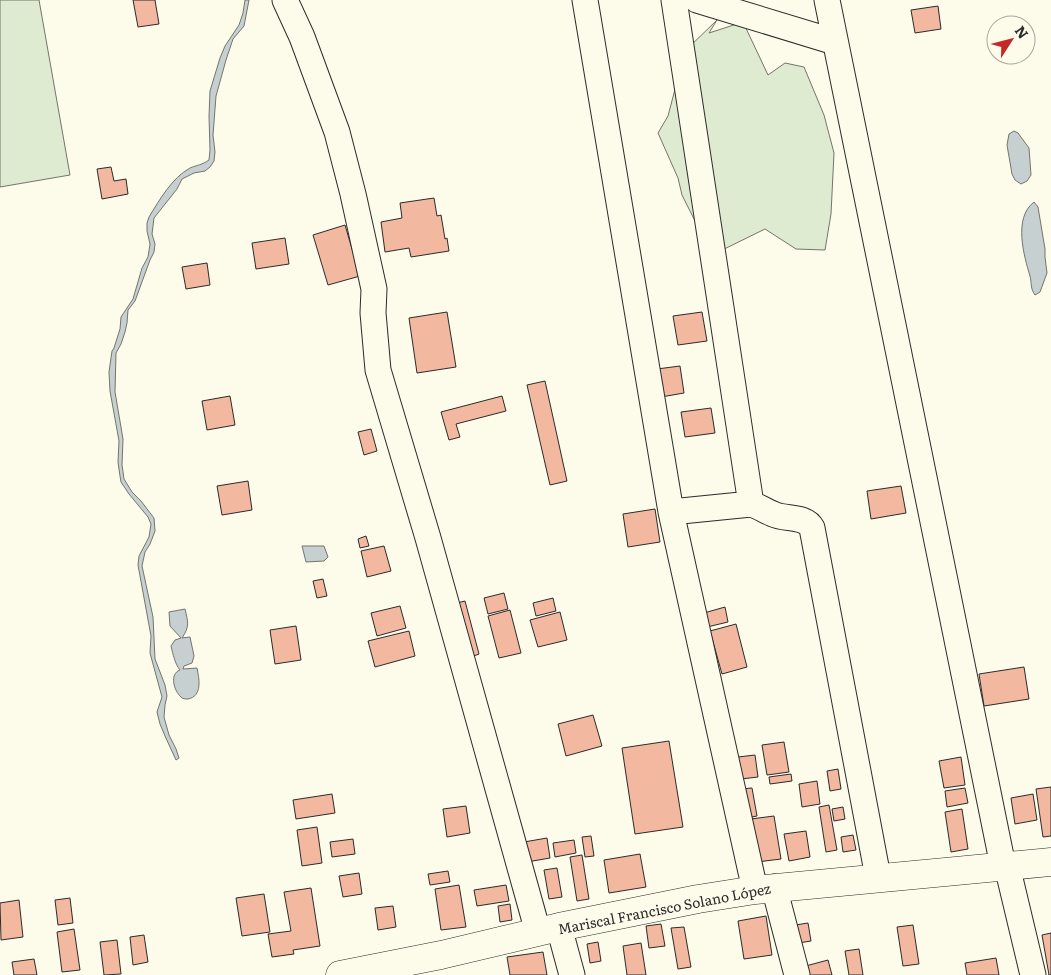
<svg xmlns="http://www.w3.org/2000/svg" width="1051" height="975" viewBox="0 0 1051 975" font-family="Literata,serif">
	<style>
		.green { fill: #deebd1; stroke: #74746e }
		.water { fill: #c7d0d0; stroke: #74746e }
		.building { fill: #f2b8a0; stroke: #2b2b2b }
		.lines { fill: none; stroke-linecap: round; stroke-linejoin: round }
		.minor-casing { stroke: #2b2b2b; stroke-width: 27 }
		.major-casing { stroke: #2b2b2b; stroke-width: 29 }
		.minor { stroke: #fdfbea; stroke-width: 25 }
		.major { stroke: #fdfbea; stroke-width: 28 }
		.labels { text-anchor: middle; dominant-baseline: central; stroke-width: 4; stroke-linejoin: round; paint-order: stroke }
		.street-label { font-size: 14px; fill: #2b2b2b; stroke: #fdfbea }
	</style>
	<rect width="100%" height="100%" fill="#fdfbea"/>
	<path class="green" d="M0 0H39L70 175 0 187Z
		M717 20 709 33 743 22 768 75 785 63 804 67 824 115 834 153 831 214 825 250 796 249 765 229 712 255 682 195 678 178 658 133 668 116 685 51Z"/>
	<path class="water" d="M245 0H249L244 26 233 39 226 60 216 96 213 135 215 152 214 161 210 167 205 171 194 173 182 179 177 189 154 218 152 234 155 244 154 252 150 260 135 301 128 310 127 323 125 332 121 344 116 353 115 392 123 439 122 465 124 479 132 492 141 501 154 518 155 531 150 544 145 552 142 566 153 617 155 659 165 685 167 696 165 705 164 717 169 735 176 749 179 758 176 760 165 736 160 724 157 712 162 697 150 653 151 636 138 565 139 556 149 537 151 524 148 517 129 494 121 482 120 476 118 462 119 441 110 391 109 372 112 351 114 348 120 329 121 317 133 299 142 268 148 257 150 244 147 231V223L149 217C160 199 172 178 190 168 197 165 202 165 209 160L210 150 209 116 210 91 220 58 225 46 239 25 243 13Z
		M1014 131 1018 133 1029 148 1031 175 1027 181 1021 184 1015 180 1012 174 1007 145 1009 134Z
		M1034 202 1038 207 1045 249V257L1047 273 1040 292 1035 295C1030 288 1032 284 1030 276 1024 256 1013 218 1034 202Z
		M302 546H324L328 557 324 561 306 562Z
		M185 609C188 622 190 626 182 638L190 637 194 656 192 663 184 666 183 669 197 668C199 678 203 696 188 699 185 699 183 699 181 697 174 691 169 674 180 670 175 664 173 654 171 646L175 640 181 638 170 626 169 612Z"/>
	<path class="building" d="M133 0H155L159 24 138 27Z
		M938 6 941 29 915 33 911 10Z
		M111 167 114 181 126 179 128 194 102 199 97 169Z
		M434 198 437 216 441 215 445 239 447 238 449 251 411 257 409 248 385 252 381 222 402 218 400 203Z
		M345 225 360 276 328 285 313 235Z
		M285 238 289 264 256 269 252 243Z
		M207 263 210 285 186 289 182 267Z
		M447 312 456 367 417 373 409 318Z
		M702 312 707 341 678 345 673 316Z
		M680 366 684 393 661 397 657 369Z
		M545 381 567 481 550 485 527 385Z
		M230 396 235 425 207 430 202 401Z
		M502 396 506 411 456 424 460 437 449 440 441 412Z
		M711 408 715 433 685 437 681 412Z
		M371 429 377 451 364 455 358 432Z
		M248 481 252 510 222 515 217 486Z
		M901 486 906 513 871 519 867 491Z
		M655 509 660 542 628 547 623 514Z
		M366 536 369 546 360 548 358 539Z
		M384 546 391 571 367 577 361 551Z
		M323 579 327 596 317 598 313 581Z
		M504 593 508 609 488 614 484 598Z
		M553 598 556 611 536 616 533 603Z
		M465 601 479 654 471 657 457 603Z
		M400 606 406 628 377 636 371 613Z
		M725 607 728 622 707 627 704 613Z
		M510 610 521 653 499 658 488 616Z
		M560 612 567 640 538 647 530 620Z
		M736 624 747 667 722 674 710 631Z
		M296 626 301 660 275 664 270 630Z
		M409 631 415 656 375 667 368 641Z
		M1024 667 1029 699 984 706 979 674Z
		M593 715 602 746 566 756 558 724Z
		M669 741 683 827 635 834 622 748Z
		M784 742 789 772 767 775 762 745Z
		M755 755 758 777 741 779 738 757Z
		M961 757 965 785 944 788 939 761Z
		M838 769 841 789 830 791 827 771Z
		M791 774 792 781 770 784 769 777Z
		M817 781 820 804 802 807 799 784Z
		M1051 787V836L1043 837 1036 789Z
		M752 788 757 816 746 818 741 789Z
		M965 788 968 803 947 807 945 791Z
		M332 794 335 813 296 819 293 800Z
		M1033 794 1037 820 1015 824 1011 798Z
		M829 805 837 850 826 852 819 807Z
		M466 806 470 833 447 837 443 809Z
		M843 807 845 819 834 821 832 809Z
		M962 809 968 849 951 852 945 812Z
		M774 816 781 859 757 862 751 819Z
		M317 827 322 863 302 866 297 830Z
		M806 831 810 857 789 861 784 834Z
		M853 835 856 850 843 852 841 837Z
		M591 836 594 856 585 857 582 837Z
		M547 838 550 858 527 862 524 842Z
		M353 839 355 854 332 857 330 842Z
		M574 840 576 853 555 857 553 843Z
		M640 854 646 887 609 893 604 860Z
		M582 855 589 899 577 901 570 857Z
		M557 868 562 897 549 899 544 870Z
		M448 871 450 882 430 885 428 874Z
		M359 873 362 894 343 897 339 876Z
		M459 885 466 927 441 930 435 889Z
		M506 885 509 901 477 906 474 890Z
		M311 888 320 946 293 950 294 954 272 957 268 934 291 931 284 892Z
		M264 894 270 932 242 936 236 898Z
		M70 898 73 923 58 925 55 900Z
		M19 900 23 937 1 940 0 903Z
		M510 904 512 920 500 922 498 906Z
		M393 906 396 927 378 930 375 908Z
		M766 916 772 955 744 959 738 921Z
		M808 923 811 941 792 944 789 926Z
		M661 924 665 946 649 948 646 926Z
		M913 925 919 964 903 966 897 927Z
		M684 927 691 967 678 969 671 928Z
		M74 929 80 970 62 972 57 932Z
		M1051 933V975H1049L1042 935Z
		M144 935 148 962 133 965 130 937Z
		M117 940 121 974 104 975 100 942Z
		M598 942 601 961 590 963 587 944Z
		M641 943 646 975H627L623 946Z
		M859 949 863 975H849L845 951Z
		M543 952 547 975H510L507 957Z
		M996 958 999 975H967L965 963Z
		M34 959 37 975H14L12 962Z
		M828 960 832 975H804L802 967Z"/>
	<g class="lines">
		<g class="minor-casing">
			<path id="minor" d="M285 0 302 37 337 132 353 194 374 289 373 313 378 370 428 538 538 932
				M585 0 671 512 755 890
				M674 0 751 504
				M697 0 835 42
				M827 0 1003 866
				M671 512 751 504C759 506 765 511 773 514 785 520 805 515 812 528L878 877
				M1007 866 1033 975
				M774 887 797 975
				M559 927 572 975"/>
		</g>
		<g class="major-casing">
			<path id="major" d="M340 975 441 955 559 927 698 899 755 890 1051 862"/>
		</g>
		<use href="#minor" class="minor"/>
		<use href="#major" class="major"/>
	</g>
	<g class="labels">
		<g class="street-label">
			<text transform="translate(664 908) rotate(-11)">Mariscal Francisco Solano López</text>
		</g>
	</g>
	<g transform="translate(1011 40) rotate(54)"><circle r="24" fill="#fdfbea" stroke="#a9a89e"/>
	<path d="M0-4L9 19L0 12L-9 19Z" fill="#c62828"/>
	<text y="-8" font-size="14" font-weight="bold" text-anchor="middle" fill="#2b2b2b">N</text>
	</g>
</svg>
